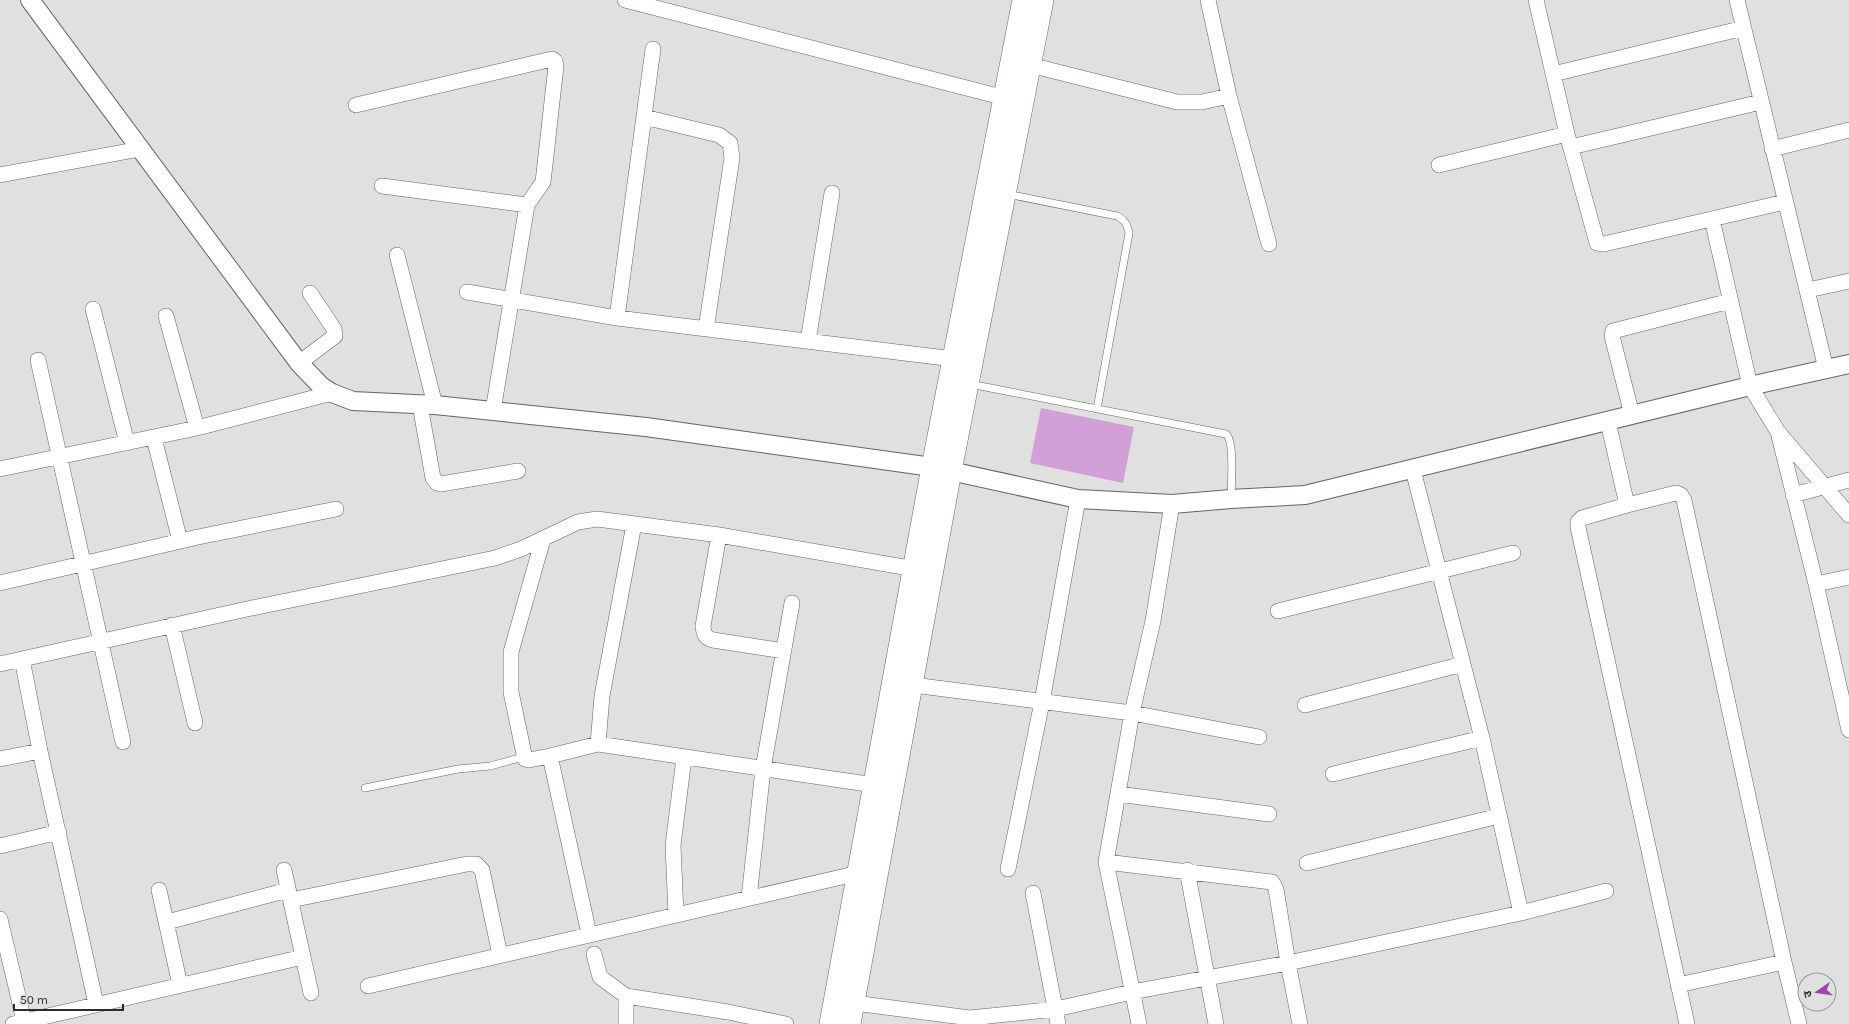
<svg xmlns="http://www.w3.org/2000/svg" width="1849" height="1024" viewBox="0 0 1849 1024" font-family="Karla,'Noto Sans Devanagari',sans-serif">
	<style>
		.building { fill: #d29fd8 }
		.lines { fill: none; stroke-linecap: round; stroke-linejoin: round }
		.service-casing { stroke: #626562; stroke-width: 8 }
		.minor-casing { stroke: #626562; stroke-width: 16 }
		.tertiary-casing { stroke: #626562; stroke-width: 20 }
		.secondary-casing { stroke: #626562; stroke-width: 22 }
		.service { stroke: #fff; stroke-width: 7 }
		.minor { stroke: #fff; stroke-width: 15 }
		.tertiary { stroke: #fff; stroke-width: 18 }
		.secondary { stroke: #fff; stroke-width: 21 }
	</style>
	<rect width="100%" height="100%" fill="#dee1de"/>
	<path class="building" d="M1041 408 1134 427 1123 483 1030 463Z"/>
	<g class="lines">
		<g class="service-casing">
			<path id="service" d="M1007 194 1117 216C1125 220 1127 224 1129 233L1097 409
				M970 384 1226 434C1235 441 1231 486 1231 499
				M365 788 458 769 490 766 523 757"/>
		</g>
		<g class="minor-casing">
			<path id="minor" d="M625 0 1013 100
				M1208 0 1229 96 1269 244
				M1536 0 1567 134 1597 243 1604 244 1785 202
				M1737 0 1826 369
				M1030 65 1177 102H1202L1229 96
				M1553 74 1744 28
				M356 105 552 59 555 61 556 66 543 182 527 205 493 411
				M644 117 719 135 730 143 732 158 706 329
				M1571 147 1761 102
				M1772 149 1849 130
				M1439 165 1567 134
				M0 175 140 149
				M382 186 527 205
				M1712 219 1750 386 1778 432 1849 515
				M397 255 435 405
				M1808 290 1849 281
				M467 292 617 318 954 359
				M93 309 127 443
				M166 316 197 428
				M617 318 653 49
				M808 341 832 193
				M38 360 123 742
				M299 363 335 336 334 329 310 293
				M420 405 433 478 437 483 441 484 518 471
				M1632 415 1612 336 1613 331 1730 301
				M1608 422 1627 505 1582 518 1578 522V527L1687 1024
				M1779 436 1816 584 1849 730
				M154 438 180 541
				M0 469 197 428 332 393
				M1793 495 1849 480
				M1627 505 1676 493 1681 495 1684 500 1784 962 1799 1024
				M719 535 703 626C704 634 705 638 713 640L784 651
				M543 539 511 652V692L525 759 529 760 550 756 598 744 874 785
				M0 583 198 537 336 509
				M1816 584 1849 577
				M1278 611 1513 553
				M172 625 195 723
				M22 659 40 751 96 1004
				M0 664 247 609 495 558 521 549 578 522 597 519 719 535 915 569
				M913 685 1132 713 1259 737
				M1305 705 1463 664
				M598 744 602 696 634 524
				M550 756 589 934
				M0 759 40 751
				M1333 774 1482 738
				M1118 794 1269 814
				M0 846 59 832
				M1106 862 1272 882 1276 889 1288 963 1300 1024
				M1307 863 1499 816
				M1008 869 1042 702 1078 499
				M1187 870 1216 1024
				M159 890 180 985
				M1033 893 1058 1024
				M749 898 763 769 792 603
				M291 900 467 864H476L482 870 500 955
				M1521 913 1606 891
				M676 915 673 845 684 758
				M0 919 24 1021
				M167 922 288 890
				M594 954 600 977 626 996 728 1012 786 1024
				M303 957 311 993
				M1678 985 1784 962
				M368 986 859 873
				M626 996V1024
				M854 1003 970 1018 1056 1009 1132 992 1288 963 1521 913 1482 738 1413 470
				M13 1024 303 957 284 870
				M1139 1024 1106 862 1132 713 1153 621 1172 504"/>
		</g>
		<g class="tertiary-casing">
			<path id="tertiary" d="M30 0 299 363 321 386 332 393 353 401 435 405 646 427 932 467 1078 499 1172 504 1231 499 1305 495 1750 386 1849 364"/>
		</g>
		<g class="secondary-casing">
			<path id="secondary" d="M830 1024 932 467 1023 0
				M850 1024 951 471 1043 0"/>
		</g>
		<use href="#service" class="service"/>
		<use href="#minor" class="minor"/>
		<use href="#tertiary" class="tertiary"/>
		<use href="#secondary" class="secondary"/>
	</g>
	<g transform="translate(1817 992) rotate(257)"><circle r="19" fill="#dee1de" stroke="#969896"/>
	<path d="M0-3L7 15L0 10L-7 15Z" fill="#a144ae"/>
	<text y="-6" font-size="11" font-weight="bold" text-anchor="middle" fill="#2a2b2a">उ</text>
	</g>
	<path d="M14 1004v6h109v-6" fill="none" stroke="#2a2b2a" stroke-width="2"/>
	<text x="20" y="1004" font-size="12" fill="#2a2b2a" stroke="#dee1de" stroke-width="3" paint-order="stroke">50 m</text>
</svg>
